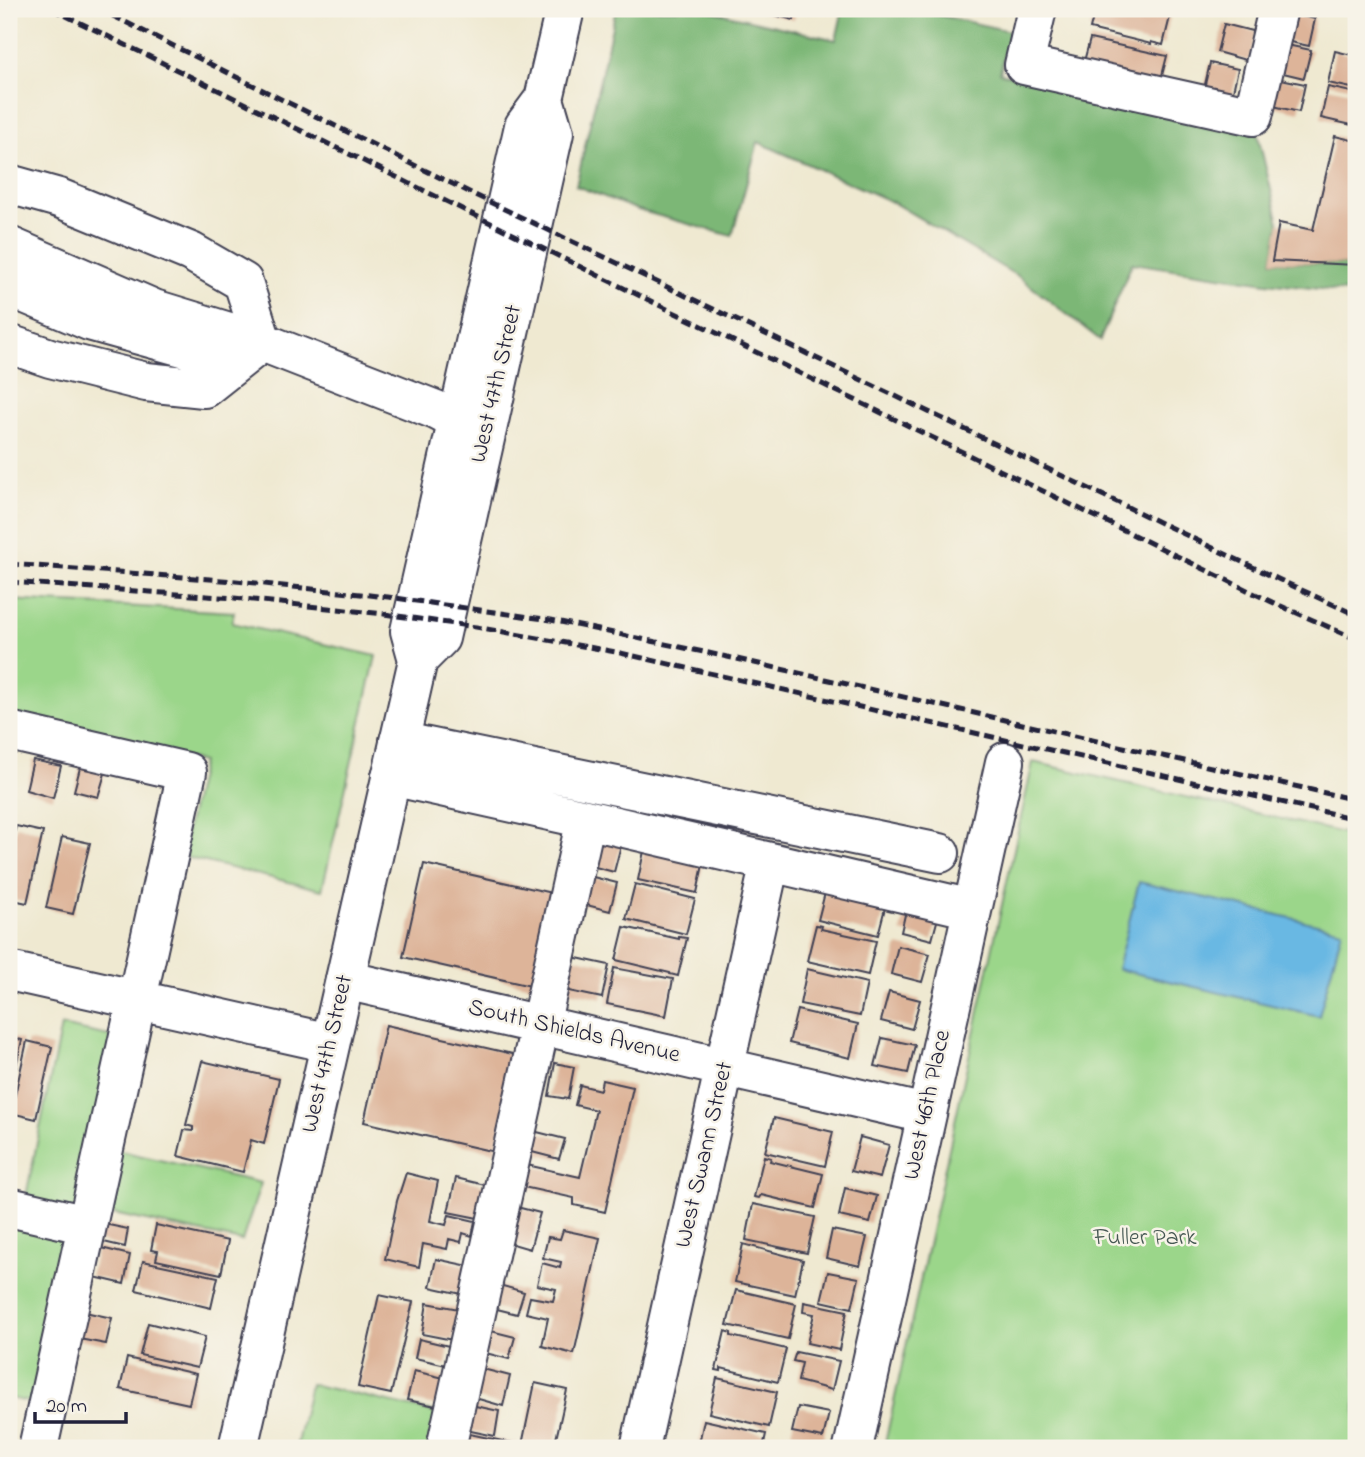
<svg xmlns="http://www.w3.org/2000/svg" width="1365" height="1457" viewBox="0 0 1365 1457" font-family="'Indie Flower',sans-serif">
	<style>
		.green { fill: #9bd68a; stroke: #5e7c62; stroke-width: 2 }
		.forest { fill: #7cb776; stroke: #4f6c58; stroke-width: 2 }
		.water { fill: #69b8e3; stroke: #466d8f; stroke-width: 2 }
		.building { fill: #ddb499 }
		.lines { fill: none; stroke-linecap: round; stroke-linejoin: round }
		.minor-casing { stroke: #414052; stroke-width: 42 }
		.major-casing { stroke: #414052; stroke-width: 42 }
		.minor { stroke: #fff; stroke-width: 38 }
		.major { stroke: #fff; stroke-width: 38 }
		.rail { stroke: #22223b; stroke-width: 5; stroke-dasharray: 10 5; stroke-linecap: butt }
		.labels { text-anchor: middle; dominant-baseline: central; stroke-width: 5; stroke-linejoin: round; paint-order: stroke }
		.street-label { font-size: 24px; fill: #22223b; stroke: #f7f3e8 }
		.park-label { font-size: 24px; fill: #465853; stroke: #f7f3e8 }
	</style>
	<rect width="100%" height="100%" fill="#f7f3e8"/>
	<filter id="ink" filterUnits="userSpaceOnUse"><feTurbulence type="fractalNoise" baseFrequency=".0143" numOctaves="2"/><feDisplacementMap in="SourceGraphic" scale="14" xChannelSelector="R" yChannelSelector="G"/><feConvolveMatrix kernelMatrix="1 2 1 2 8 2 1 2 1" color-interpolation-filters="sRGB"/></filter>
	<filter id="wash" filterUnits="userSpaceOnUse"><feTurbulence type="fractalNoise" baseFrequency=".00686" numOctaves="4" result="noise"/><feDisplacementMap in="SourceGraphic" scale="28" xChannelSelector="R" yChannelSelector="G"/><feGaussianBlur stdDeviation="1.57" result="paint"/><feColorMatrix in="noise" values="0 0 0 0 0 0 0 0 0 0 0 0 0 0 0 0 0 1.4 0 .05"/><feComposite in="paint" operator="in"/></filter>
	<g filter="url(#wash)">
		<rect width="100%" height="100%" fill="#efe9d1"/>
		<path class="green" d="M9 600 234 612 232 623 376 656 322 890 181 856 202 762 9 715Z
			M1033 762 1356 836V1448H884Z
			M61 1026 119 1038 98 1146 261 1183 242 1241 85 1208 39 1404 9 1398V1218L25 1201Z
			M310 1384 441 1414 434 1448H296Z"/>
		<path class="forest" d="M616 9H702L836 40 843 9H910L1010 31 1000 73 1046 84 1256 127 1279 223 1272 261 1356 265V293L1266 283 1132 263 1100 340 1019 277 892 202 758 142 732 236 638 210 576 186Z"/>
		<path class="water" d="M1139 882 1342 930 1319 1016 1117 969Z"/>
		<g id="blocks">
			<path class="building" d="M750 9H796L794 20Z
				M1095 9H1148L1159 11V14L1170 17 1163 45 1151 42V44L1090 29Z
				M1288 13 1315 19 1309 46 1281 40Z
				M1224 24 1256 32 1249 61 1217 52Z
				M1090 39 1167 56 1159 87 1082 69Z
				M1282 44 1311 50 1304 78 1275 71Z
				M1335 51 1356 56V89L1328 83Z
				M1210 63 1238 69 1231 100 1203 93Z
				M1276 78 1305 84 1299 112 1269 105Z
				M1328 87 1356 93V126L1321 118Z
				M1335 136 1356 141V265L1272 261 1279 223 1313 230Z
				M33 760 61 766 53 798 26 790Z
				M81 764 106 770 98 797 74 791Z
				M16 826 43 832 27 903 9 899V857Z
				M591 833 622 841 614 872 584 864Z
				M62 837 90 843 73 914 46 908Z
				M645 846 704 860 697 893 638 880Z
				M424 864 556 894 535 987 403 957Z
				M585 875 617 883 610 911 579 903Z
				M635 884 695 899 686 934 626 919Z
				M827 885 887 900 878 935 818 920Z
				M907 906 939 914 932 940 901 932Z
				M816 925 822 926 821 929 876 941 868 975 807 961Z
				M624 927 679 939V937L687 938 678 976 670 974V973L616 960Z
				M898 946 930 954 922 982 891 974Z
				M572 957 609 965 602 998 564 990Z
				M614 968 673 979 666 1016 607 1004Z
				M807 969 867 983 860 1016 800 1004Z
				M889 992 920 1000 912 1029 881 1021Z
				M797 1010 858 1024 850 1058 789 1043Z
				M386 1025 517 1055 495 1152 364 1122Z
				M9 1037 22 1040 10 1092H9Z
				M882 1038 915 1045 908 1073 875 1066Z
				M27 1041 52 1047 36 1119 11 1113Z
				M202 1061 279 1079 264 1144 251 1140 243 1172 178 1156 184 1130 193 1131V1127L186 1125Z
				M555 1063 574 1067 568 1099 549 1096Z
				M602 1080 633 1087 605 1212 574 1205V1198L514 1185 518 1163 580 1177 596 1110 575 1105 580 1085 600 1090Z
				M774 1118 833 1132 825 1166 765 1152Z
				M533 1131 565 1139 559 1159 528 1151Z
				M860 1137 889 1145 880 1178 851 1171Z
				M764 1156 771 1158 770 1161 823 1174 815 1208 761 1195 759 1198 754 1197Z
				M406 1173 438 1181 430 1221 446 1225 449 1215 475 1221 472 1236 463 1233 461 1242 449 1239 447 1249 423 1244 419 1267 385 1259 397 1201Z
				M456 1178 485 1185 478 1218 448 1212Z
				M845 1188 877 1196 870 1223 839 1216Z
				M753 1204 815 1217 807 1253 746 1240Z
				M509 1205 540 1213 530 1249 499 1240Z
				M99 1223 128 1229 125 1247 95 1240Z
				M156 1225 228 1241 221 1274 156 1260 158 1251 151 1250Z
				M563 1230 600 1238 574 1354 542 1346 548 1318 526 1313 530 1297 553 1301 556 1289 537 1285 542 1263 560 1268 561 1262 543 1258 548 1237 560 1239Z
				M832 1230 867 1237 860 1266 826 1258Z
				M743 1244 803 1260 795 1295 735 1282Z
				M97 1247 130 1255 124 1284 90 1276Z
				M436 1259 469 1266 462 1294 430 1287Z
				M143 1261 218 1277 211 1308 136 1290Z
				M828 1272 859 1278 852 1308 821 1301Z
				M492 1283 524 1292 517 1314 485 1306Z
				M736 1290 796 1304 788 1339 727 1325Z
				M379 1295 413 1302 391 1394 358 1387Z
				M804 1302 847 1311 839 1350 807 1343 814 1314 803 1312Z
				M427 1303 459 1309 453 1340 422 1334Z
				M85 1312 112 1318 106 1344 79 1339Z
				M148 1323 205 1337 197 1368 140 1355Z
				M479 1328 515 1337 509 1359 474 1350Z
				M725 1331 731 1333V1336L786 1349 778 1382 721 1368V1371L716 1370Z
				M419 1339 449 1346 446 1365 415 1358Z
				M796 1352 839 1361 832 1390 798 1381 802 1363 793 1361Z
				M127 1358 196 1374 189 1404 120 1389Z
				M475 1367 510 1376 503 1406 468 1396Z
				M414 1371 444 1378 436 1406 407 1400Z
				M717 1378 777 1392 769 1427 709 1413Z
				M535 1383 567 1390 554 1448H457L460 1432 522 1445Z
				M466 1404 499 1411 495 1436 461 1429Z
				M798 1407 829 1413 823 1438 792 1432Z
				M704 1420 766 1434 763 1448H698Z"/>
		</g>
	</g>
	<g filter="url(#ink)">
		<use href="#blocks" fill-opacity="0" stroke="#414052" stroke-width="2"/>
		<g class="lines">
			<g class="minor-casing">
				<path id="minor" d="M1037 9 1024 65 1253 116 1278 9
					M9 184 59 198 191 252 243 282 262 342
					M9 246 154 309 262 342 436 410 457 421 487 428
					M9 287 89 321 197 351 249 344
					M9 344 50 358 146 382 204 388 262 342
					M9 731 187 772 38 1448
					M399 741 940 853
					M391 776 586 819 972 909
					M9 971 330 1043
					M345 980 926 1114
					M9 1207 87 1225
					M446 1448 586 819
					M640 1448 770 862
					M853 1448 1005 762"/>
			</g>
			<g class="major-casing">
				<path id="major" d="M418 660 440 638 554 133 544 99
					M238 1448 418 660 410 631 524 126 544 99 565 9"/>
			</g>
			<use href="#minor" class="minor"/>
			<use href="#major" class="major"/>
			<path class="rail" d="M52 9 630 291 1272 602 1356 639
				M99 9 477 196 1280 580 1356 615
				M9 564 236 581 388 597 551 620 737 659 1356 800
				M9 582 234 598 384 614 476 627 616 652 1356 819"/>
		</g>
	</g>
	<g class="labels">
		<g class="street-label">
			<text transform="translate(497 384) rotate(-77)">West 47th Street</text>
			<text transform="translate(574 1032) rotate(13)">South Shields Avenue</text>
			<text transform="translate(328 1054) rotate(-77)">West 47th Street</text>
			<text transform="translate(928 1105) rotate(-78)">West 46th Place</text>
			<text transform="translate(705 1155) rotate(-77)">West Swann Street</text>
		</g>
		<g class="park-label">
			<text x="1145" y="1238">Fuller Park</text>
		</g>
	</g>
	<rect width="1365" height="1457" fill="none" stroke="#f7f3e8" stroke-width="35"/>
	<path d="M35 1412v10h91v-10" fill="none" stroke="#22223b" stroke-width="3.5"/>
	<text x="46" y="1412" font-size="21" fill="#22223b" stroke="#f7f3e8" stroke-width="5" paint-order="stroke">20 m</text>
</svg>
